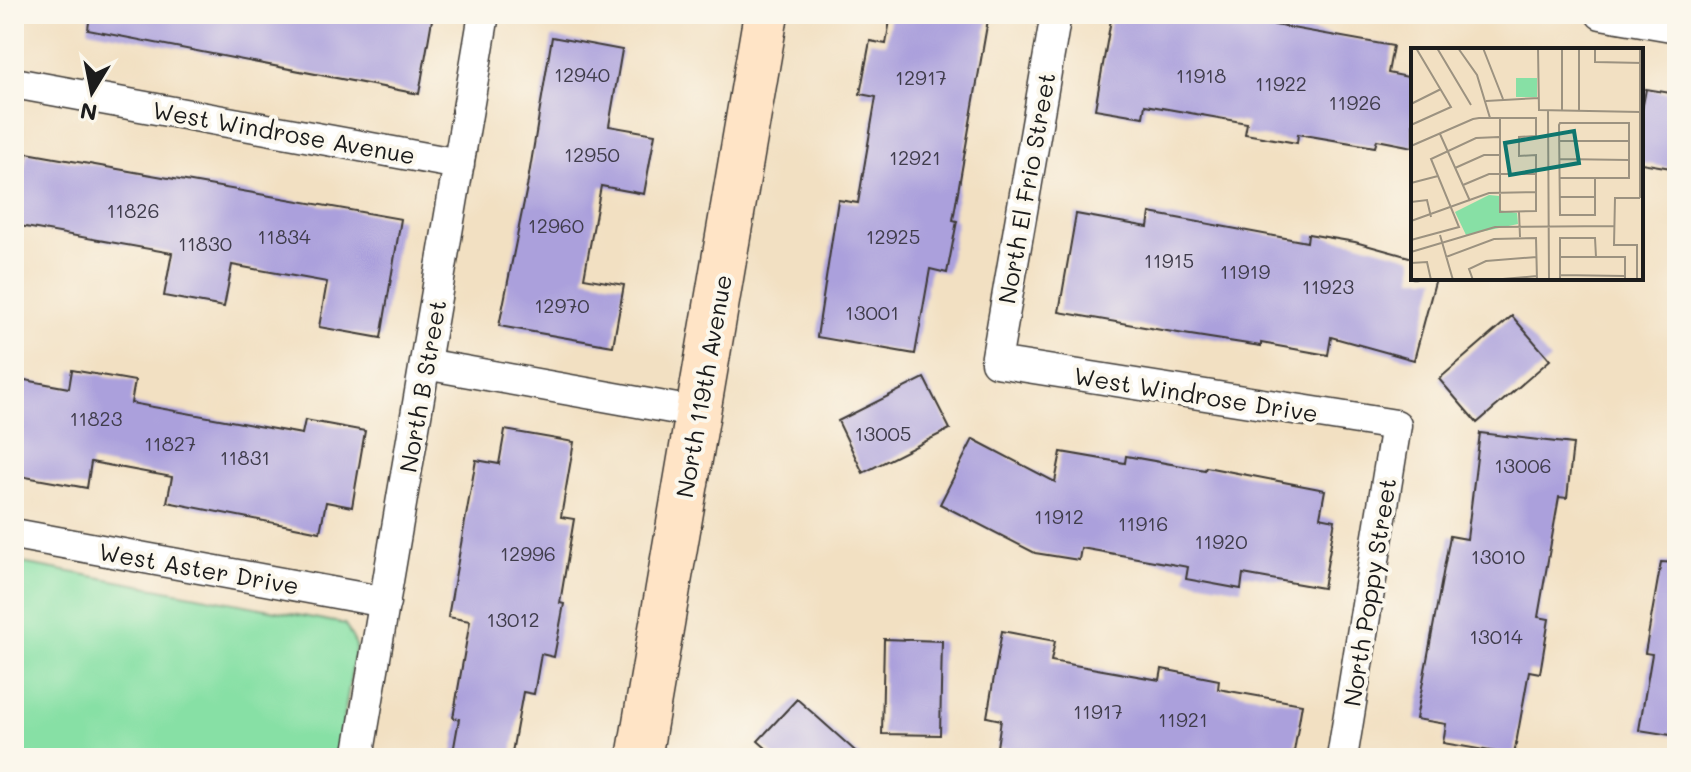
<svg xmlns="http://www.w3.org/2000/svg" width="1691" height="772" viewBox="0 0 1691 772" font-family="Mali,sans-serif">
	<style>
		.green { fill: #87e0a5; stroke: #527e60; stroke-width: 2 }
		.building { fill: #aba0dc }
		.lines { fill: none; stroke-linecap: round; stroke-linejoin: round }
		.street-casing { stroke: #3c3935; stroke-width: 33 }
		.secondary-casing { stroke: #3c3935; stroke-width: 47 }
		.street { stroke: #fff; stroke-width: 30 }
		.secondary { stroke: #ffe4c6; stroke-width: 44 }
		.labels { text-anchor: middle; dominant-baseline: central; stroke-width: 8; stroke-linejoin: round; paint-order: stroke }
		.number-label { font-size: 20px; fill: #403d4c }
		.street-label { font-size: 24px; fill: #1c1c1c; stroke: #fbf7ec }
		.inset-road { fill: none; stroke: #9c9280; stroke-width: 2 }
		.view { fill: #0f766e; fill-opacity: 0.15; stroke: #0f766e; stroke-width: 4 }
		.inset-edge { fill: none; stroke: #1c1c1c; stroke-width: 4 }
	</style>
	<rect width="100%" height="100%" fill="#fbf7ec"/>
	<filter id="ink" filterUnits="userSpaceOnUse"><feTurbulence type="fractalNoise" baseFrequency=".0125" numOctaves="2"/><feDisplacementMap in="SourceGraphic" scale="16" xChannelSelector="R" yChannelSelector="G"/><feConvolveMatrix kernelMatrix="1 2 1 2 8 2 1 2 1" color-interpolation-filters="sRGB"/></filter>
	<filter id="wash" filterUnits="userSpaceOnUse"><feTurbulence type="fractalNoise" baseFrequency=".006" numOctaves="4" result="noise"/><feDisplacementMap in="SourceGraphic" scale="32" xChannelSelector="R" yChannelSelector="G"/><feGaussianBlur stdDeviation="1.8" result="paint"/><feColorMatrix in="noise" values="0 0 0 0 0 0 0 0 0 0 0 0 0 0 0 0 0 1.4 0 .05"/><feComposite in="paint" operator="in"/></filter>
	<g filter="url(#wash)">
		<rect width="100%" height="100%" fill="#f2e0c2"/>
		<path class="green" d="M17 562 345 624 356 645 337 758H14V579Z"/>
		<g id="blocks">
			<path class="building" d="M90 14H433L419 94 88 30Z
				M891 14H989L953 220 957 221 947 273 930 269 915 354 817 337 838 200 858 203 876 97 860 94 870 41 886 44Z
				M1112 14H1213L1393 46 1388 73 1413 78V147L1377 140 1375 147 1298 134 1297 143 1245 134 1247 123 1145 105 1143 117 1095 109Z
				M552 37 622 50 609 126 655 134 644 194 601 186 584 278 624 285 613 346 499 326 527 187Z
				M1646 89 1677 94V169L1641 163V115Z
				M27 153 401 219 381 338 319 327 327 282 232 265 224 307 164 296 172 253 14 225Z
				M1150 213 1307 242 1308 234 1355 242 1413 258V278H1436L1414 360 1331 337 1328 355 1261 343V346L1184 334 1059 312 1076 214 1148 227Z
				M1512 316 1550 360 1477 423 1439 379Z
				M72 370 135 381 131 403 302 434 305 420 365 431 352 507 326 502 320 532 167 502 172 477 91 462 87 488 14 475V378L69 388Z
				M924 378 950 429 863 473 838 421Z
				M505 430 574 442 561 517 574 519 560 603 564 604 554 657 541 654 534 694 523 692 511 758H452L459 719 453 718 470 621 448 617 476 460 499 464Z
				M1480 433 1573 444 1567 498 1559 497 1538 617 1549 619 1540 673 1529 671 1514 755 1443 743 1446 724 1416 719 1450 536 1467 539Z
				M973 439 1055 482 1061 452 1125 463 1126 456 1205 470 1206 467 1325 490 1320 517 1335 520 1323 588 1243 574 1241 589 1186 579 1188 567 1081 548 1079 560 1035 553 940 504Z
				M1661 562 1677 563V736L1639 730 1652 654 1645 653Z
				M1002 631 1055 641 1051 661 1160 680 1162 669 1219 680 1218 689 1302 704 1293 758H1057L997 747 1001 720 987 717Z
				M884 639 942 641 940 735 882 734Z
				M797 699 824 723 863 758H777L758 741Z"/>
		</g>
	</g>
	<g filter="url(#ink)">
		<use href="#blocks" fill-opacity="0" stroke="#3c3935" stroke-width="2"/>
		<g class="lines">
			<g class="street-casing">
				<path id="street" d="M1056 14 996 362 1396 425 1342 758
					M1601 14 1677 27
					M14 83 459 164
					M425 364 699 413
					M14 534 385 602
					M358 758 484 14"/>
			</g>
			<g class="secondary-casing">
				<path id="secondary" d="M639 758 766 14"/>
			</g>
			<use href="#street" class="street"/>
			<use href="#secondary" class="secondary"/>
		</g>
	</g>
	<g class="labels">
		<g class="number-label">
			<text x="582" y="74">12940</text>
			<text x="1201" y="75">11918</text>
			<text x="921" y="77">12917</text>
			<text x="1281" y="83">11922</text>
			<text x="1355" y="102">11926</text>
			<text x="592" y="154">12950</text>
			<text x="915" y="157">12921</text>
			<text x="133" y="210">11826</text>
			<text x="556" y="225">12960</text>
			<text x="284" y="236">11834</text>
			<text x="893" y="236">12925</text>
			<text x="205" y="243">11830</text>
			<text x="1169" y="260">11915</text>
			<text x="1245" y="271">11919</text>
			<text x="1328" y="286">11923</text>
			<text x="562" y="305">12970</text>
			<text x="872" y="312">13001</text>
			<text x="96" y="418">11823</text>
			<text x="883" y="433">13005</text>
			<text x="170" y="443">11827</text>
			<text x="245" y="457">11831</text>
			<text x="1523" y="465">13006</text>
			<text x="1059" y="516">11912</text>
			<text x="1143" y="523">11916</text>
			<text x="1221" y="541">11920</text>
			<text x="528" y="553">12996</text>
			<text x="1498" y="556">13010</text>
			<text x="513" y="619">13012</text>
			<text x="1496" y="636">13014</text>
			<text x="1098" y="711">11917</text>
			<text x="1183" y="719">11921</text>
		</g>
		<g class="street-label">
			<text transform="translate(284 132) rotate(10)">West Windrose Avenue</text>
			<text transform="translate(1026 188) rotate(-80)">North El Frio Street</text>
			<text transform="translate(422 386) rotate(-80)">North B Street</text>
			<text transform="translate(703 386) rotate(-80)">North 119th Avenue</text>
			<text transform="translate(1196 394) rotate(9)">West Windrose Drive</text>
			<text transform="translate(199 568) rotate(10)">West Aster Drive</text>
			<text transform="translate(1369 592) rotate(-81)">North Poppy Street</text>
		</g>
	</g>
	<g transform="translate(1411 48)">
		<rect width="232" height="232" fill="#f2e0c2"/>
		<path d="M105 30H126V49H105ZM78 147 88 148V162L106 165 107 176 55 187 44 164Z" fill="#87e0a5"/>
		<path class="inset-road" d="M26 0 60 57M47 0 66 27 79 70M72 0 92 51M127 0 128 62 229 64M151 0V63M168 0V63M184 0V14L232 15M229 0V150M75 53 128 50M0 56 30 41M137 62 138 232M0 77 40 59 5 0M29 86 59 153M148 93H218M0 98 62 71 68 70H125V88L108 89V108L125 107V163L89 164V70M149 111 218 112M44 120 73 107H89M149 130H218V75H149L148 77 149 167H184V131M0 135 27 128M52 137 78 126H125M149 149H184M0 154 16 152 20 169M108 164 109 189M0 173 78 145 125 144M29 187 42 232M0 192 48 179 20 111 65 90 88 89M0 204 84 179 204 178M35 209 83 191 125 190 126 232M149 209H214V232M0 215 16 214 20 232M149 227 214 228M62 232 58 221 75 213 126 209M80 232 126 228M149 232V190H184L185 209M226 232V197H203L204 150H229"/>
		<path class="view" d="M163 83 168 115 99 127 94 95Z"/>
		<rect width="232" height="232" class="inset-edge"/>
	</g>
	<rect width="1691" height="772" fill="none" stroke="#fbf7ec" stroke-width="48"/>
	<g transform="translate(92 92) rotate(190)" stroke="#fbf7ec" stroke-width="6" paint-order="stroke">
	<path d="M0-6L14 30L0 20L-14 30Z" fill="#1c1c1c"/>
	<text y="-12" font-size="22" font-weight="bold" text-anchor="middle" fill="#1c1c1c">N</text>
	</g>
</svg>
